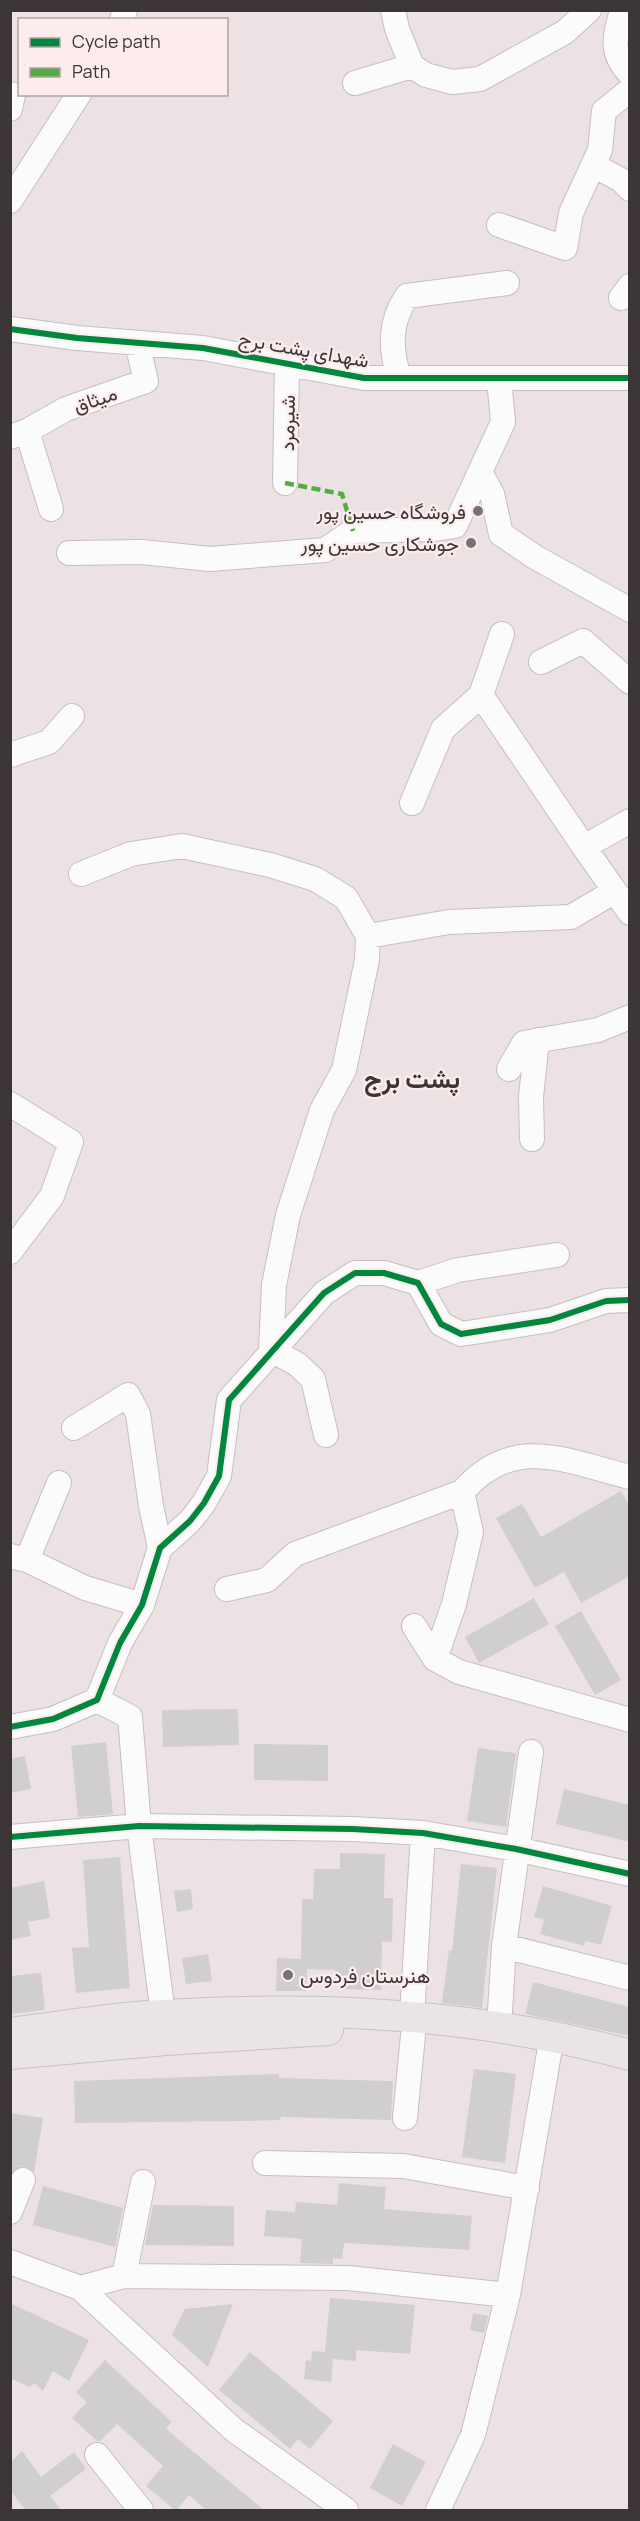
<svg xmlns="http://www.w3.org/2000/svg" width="640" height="2521" viewBox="0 0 640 2521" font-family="Manrope,Vazirmatn,sans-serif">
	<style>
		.building { fill: #d0ced0 }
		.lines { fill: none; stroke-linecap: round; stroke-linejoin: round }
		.minor-casing { stroke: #c6bec0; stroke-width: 26 }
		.major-casing { stroke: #c5c1c2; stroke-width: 32 }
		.minor { stroke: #fcfbfb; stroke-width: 24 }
		.major { stroke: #ebe4e5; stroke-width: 30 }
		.quiet { stroke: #55ac45; stroke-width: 4.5; stroke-dasharray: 9 4.5; stroke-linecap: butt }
		.cycleway-casing { stroke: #fcecee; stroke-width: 10 }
		.cycleway { stroke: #00873e; stroke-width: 6 }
		.poi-dot { fill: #797272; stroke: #fcecee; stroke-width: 2 }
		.labels { text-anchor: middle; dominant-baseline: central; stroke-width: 4.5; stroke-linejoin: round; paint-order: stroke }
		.street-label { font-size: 20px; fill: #3b3535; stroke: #fcecee }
		.poi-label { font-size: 20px; fill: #3b3535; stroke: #fcecee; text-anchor: end }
		.district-label { font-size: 26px; font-weight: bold; fill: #3b3535; stroke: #fcecee }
	</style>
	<rect width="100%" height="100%" fill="#ece2e4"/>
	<path class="building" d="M621 1491 630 1506V1576L581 1603 564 1572 535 1588 496 1518 522 1504 541 1537Z
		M534 1598 549 1624 479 1663 465 1637Z
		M581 1611 621 1680 595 1695 555 1626Z
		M238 1709 239 1745 163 1747 162 1710Z
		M106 1742 113 1814 78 1817 71 1746Z
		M254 1744 328 1745V1781L254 1780Z
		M478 1748 516 1753 506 1827 467 1821Z
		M25 1756 31 1789 10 1793V1759Z
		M564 1789 630 1805V1842L556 1824Z
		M340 1853 385 1854 384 1898H393L392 1942 382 1941 381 1990 344 1989V1983L334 1982 335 1970 307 1969 306 1991H276L277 1958 301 1959 302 1899H313L314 1869H340Z
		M120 1857 130 1988 76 1993 72 1948 89 1947 83 1860Z
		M461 1864 497 1868 482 2008 442 2003 449 1950 452 1951Z
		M44 1881 50 1918 28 1922 31 1936 10 1940V1888Z
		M543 1886 612 1906 601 1945 585 1941 584 1946 540 1934 544 1920 534 1917Z
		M191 1889 193 1909 177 1912 174 1891Z
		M208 1954 212 1981 186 1984 182 1958Z
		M41 1973 45 2010 10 2014V1976Z
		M533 1982 630 2007V2036L525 2014Z
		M474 2069 516 2074 505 2163 462 2157Z
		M279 2074V2078L393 2081 391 2120 280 2117 281 2120 244 2121 75 2123 74 2081Z
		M10 2113 43 2118 34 2172 22 2166 10 2174Z
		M339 2183 386 2187 384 2209 472 2216 469 2250 344 2243 342 2259 333 2258V2264L300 2263 302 2239 264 2236 266 2210 295 2212 296 2202 337 2205Z
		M43 2186 123 2208 115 2247 33 2225Z
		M153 2205 234 2206V2246L145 2245Z
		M330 2298 415 2305 410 2354 356 2350V2361L333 2359 331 2382 304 2379 306 2360 311 2361 312 2351 325 2352Z
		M10 2303 89 2340 69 2381 53 2371 43 2391 34 2383 30 2387 10 2378Z
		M233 2304 208 2367 172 2335 185 2309Z
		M473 2313 488 2316 484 2333 470 2330Z
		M250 2352 333 2421 310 2449 298 2439 290 2449 219 2390Z
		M105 2360 172 2422 166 2428 178 2439 265 2511H207L189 2495 176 2511 146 2486 163 2466 117 2424 100 2441H97L72 2418 87 2402 76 2392Z
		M393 2444 426 2462 402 2506 370 2488Z
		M22 2451 41 2477 74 2452 86 2469 50 2496 62 2511H26L10 2490V2463Z"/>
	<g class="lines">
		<g class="minor-casing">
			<path id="minor" d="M393 10 397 29 412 66 426 75 452 82 480 79 565 32 589 10
				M622 10C615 37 609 52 630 74
				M122 20 125 10
				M355 83 412 66
				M10 94 13 95 10 109
				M593 165 621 180 630 189
				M10 201 79 94
				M499 225 565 248 571 213 600 150 604 111 630 90
				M621 298 630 286
				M10 329 77 338 203 348 364 378H630
				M399 378C390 347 389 323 407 296L507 283
				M27 431 51 509
				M10 437 27 431 66 409 146 381 137 343
				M481 474 492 494 501 534 535 557 630 610
				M285 483 287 364
				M69 553 142 552 210 559 325 550 353 531 435 529 455 526 503 422 499 379
				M502 634 481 695 584 847
				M541 662 583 641 630 682
				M10 755 49 742 72 716
				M412 803 443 729 481 695
				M630 821 584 847 630 913
				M81 874 131 854 182 846 270 865 315 879 346 898 368 936 367 960 344 1070 322 1110 288 1215 274 1285 271 1350 297 1364 313 1379 326 1435
				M368 936 449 922 571 917 615 891
				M509 1069 524 1043 598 1030 630 1017
				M10 1104 71 1142 52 1196 10 1252
				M532 1139 531 1097 537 1040
				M418 1283 458 1270 557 1255
				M74 1428 128 1395 138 1414 151 1506 160 1548
				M10 1556 27 1560 85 1588 142 1605
				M27 1560 59 1483
				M227 1589 267 1580 295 1554 462 1492C513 1433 565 1461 630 1477
				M414 1626 435 1659 459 1672 630 1720
				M435 1659 454 1604 471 1532 462 1492
				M97 1700 130 1717 139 1826 163 2015
				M10 1727 53 1719 97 1700 120 1643 142 1605 160 1548 190 1521 204 1503 219 1476 229 1400 324 1293 355 1273H384L418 1283 441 1324 461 1334 550 1320 606 1301 630 1300
				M10 1837 139 1826 353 1829 423 1833 516 1849 630 1874
				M504 1946 630 1978
				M412 2016 423 1833
				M499 2027 504 1946 531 1752
				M405 2118 413 2035
				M265 2163 403 2166 527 2188
				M10 2212 23 2180
				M10 2262 80 2288 124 2276 348 2278 508 2295
				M124 2276 143 2182
				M80 2288 234 2430 346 2510
				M97 2455 141 2510
				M438 2510 473 2435 508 2295 552 2036"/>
		</g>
		<g class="major-casing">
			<path id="major" d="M10 2033C61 2027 113 2017 164 2015 321 2006 477 2013 630 2055
				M10 2054 165 2040 328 2030"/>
		</g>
		<use href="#minor" class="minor"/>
		<use href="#major" class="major"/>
		<path class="quiet" d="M285 483 342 494 353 531"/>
		<g class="cycleway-casing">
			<path id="cycleway" d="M10 329 77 338 203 348 364 378H630
				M10 1727 53 1719 97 1700 120 1643 142 1605 160 1548 190 1521 204 1503 219 1476 229 1400 324 1293 355 1273H384L418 1283 441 1324 461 1334 550 1320 606 1301 630 1300
				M10 1837 139 1826 353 1829 423 1833 516 1849 630 1874"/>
		</g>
		<use href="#cycleway" class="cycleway"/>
	</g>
	<g class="poi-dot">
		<circle cx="478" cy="511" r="6"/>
		<circle cx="471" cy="543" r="6"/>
		<circle cx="288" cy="1975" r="6"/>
	</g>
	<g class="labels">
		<g class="street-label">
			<text transform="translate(304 349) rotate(10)">شهدای پشت برج</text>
			<text transform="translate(95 399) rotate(-19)">میثاق</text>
			<text transform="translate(287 423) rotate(-89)">شیرمرد</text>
		</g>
		<g class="poi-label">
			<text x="466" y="511">فروشگاه حسین پور</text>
			<text x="459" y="543">جوشکاری حسین پور</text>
			<text x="300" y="1975" text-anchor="start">هنرستان فردوس</text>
		</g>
		<g class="district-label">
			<text x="412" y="1078">پشت برج</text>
		</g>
	</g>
	<rect width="640" height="2521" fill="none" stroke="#3b3535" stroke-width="24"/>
	<rect x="18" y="18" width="210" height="78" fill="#fcecee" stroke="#afa3a4" stroke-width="1.5"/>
	<rect x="30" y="38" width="30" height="9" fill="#00873e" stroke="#afa3a4" stroke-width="1.5"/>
	<text x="72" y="48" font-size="18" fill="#3b3535">Cycle path</text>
	<rect x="30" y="68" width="30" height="9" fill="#55ac45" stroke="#afa3a4" stroke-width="1.5"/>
	<text x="72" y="78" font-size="18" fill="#3b3535">Path</text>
</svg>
